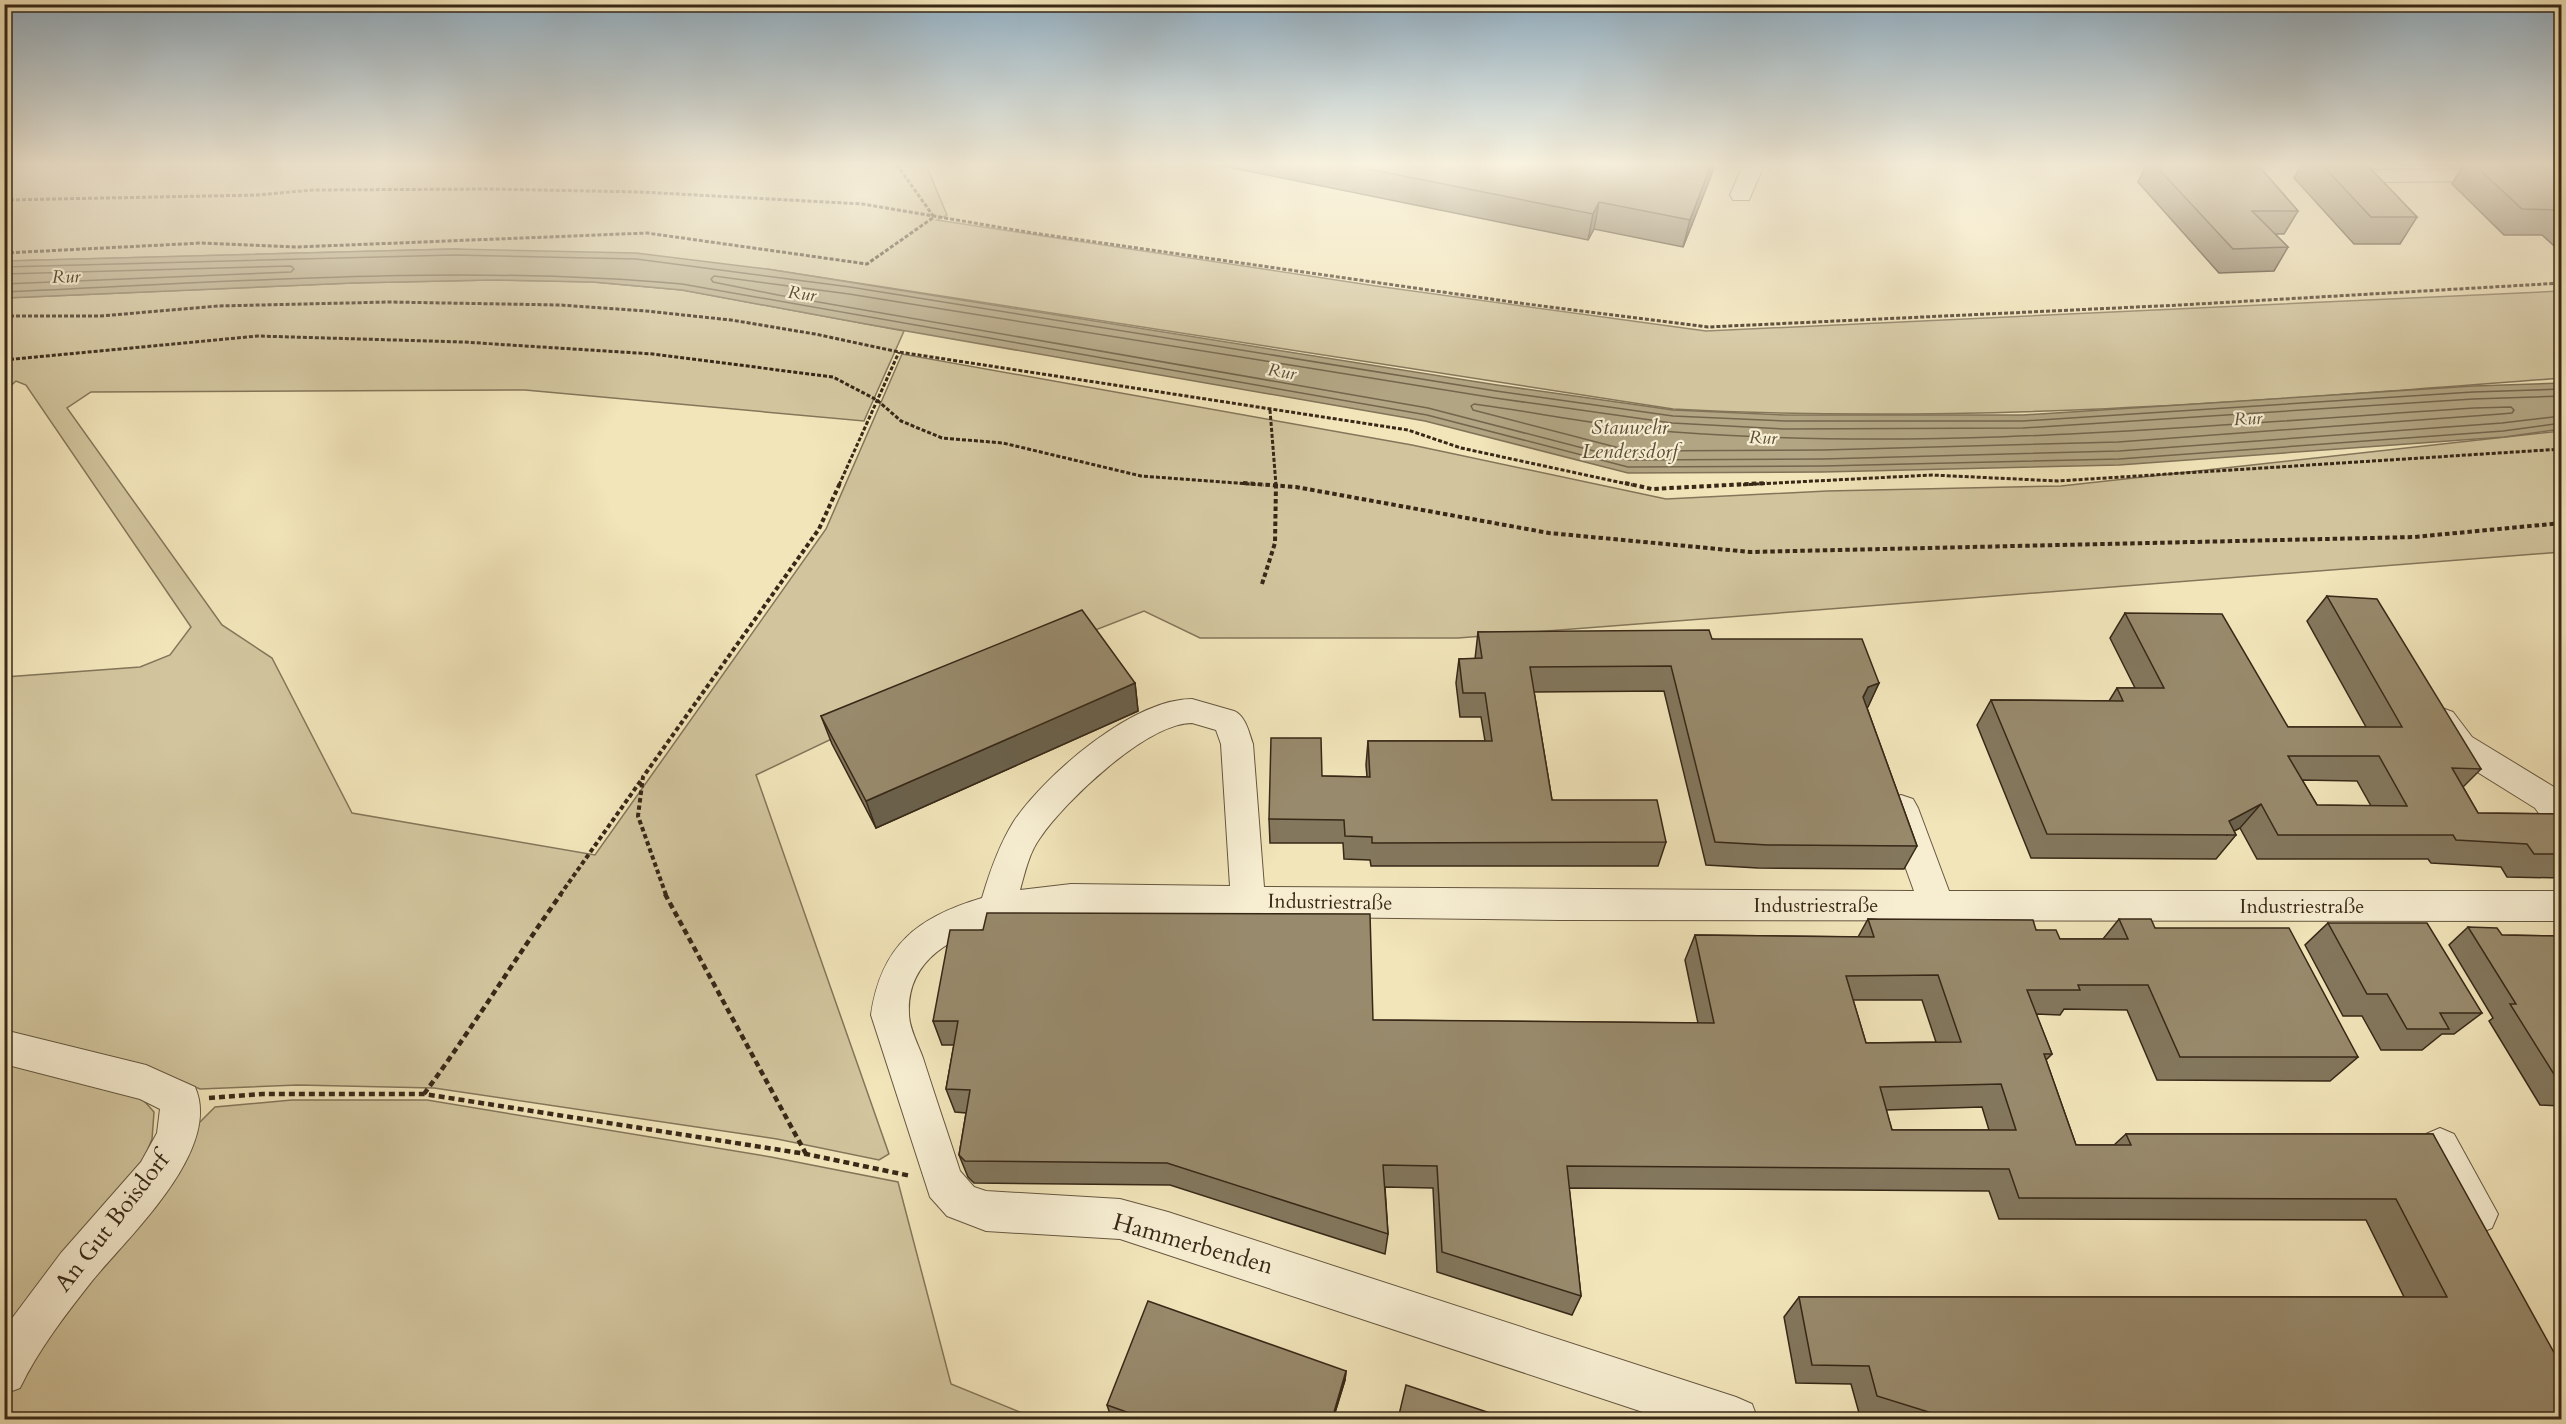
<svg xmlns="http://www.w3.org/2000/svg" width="2566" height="1424" font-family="Cardo,serif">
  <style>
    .green { fill: #d2c59e; stroke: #84765a; stroke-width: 1.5 }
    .water { fill: #b2a583; stroke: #817358; stroke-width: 1.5 }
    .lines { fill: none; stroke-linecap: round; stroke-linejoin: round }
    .shore { stroke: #74664d; stroke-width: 1.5 }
    .minor-casing { stroke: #665740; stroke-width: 2 }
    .path-far2 { stroke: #372817; stroke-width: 3; stroke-dasharray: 4 2; stroke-linecap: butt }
    .path-far1 { stroke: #372817; stroke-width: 4; stroke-dasharray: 4.5 3; stroke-linecap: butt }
    .path { stroke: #372817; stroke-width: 4.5; stroke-dasharray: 6 4; stroke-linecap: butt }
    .minor { fill: #f7eed2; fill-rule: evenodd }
    .wall { fill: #83775d; stroke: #372817; stroke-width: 1.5; fill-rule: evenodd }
    .shaded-wall { fill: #6a614c; stroke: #372817; stroke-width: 1.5 }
    .building { fill: #988a6c; stroke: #372817; stroke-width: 1.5; fill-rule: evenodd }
    .labels { text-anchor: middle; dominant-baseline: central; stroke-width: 4.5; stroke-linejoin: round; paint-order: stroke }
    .far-water-label { font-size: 18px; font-style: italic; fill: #5c4e37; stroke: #f7eed2 }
    .street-label { font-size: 20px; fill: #372817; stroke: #f7eed2 }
    .water-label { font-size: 21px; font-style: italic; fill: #5c4e37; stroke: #f7eed2 }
    .near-street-label { font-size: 24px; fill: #372817; stroke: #f7eed2 }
  </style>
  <rect width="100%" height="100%" fill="#f2e5ba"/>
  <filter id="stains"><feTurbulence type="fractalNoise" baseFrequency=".00333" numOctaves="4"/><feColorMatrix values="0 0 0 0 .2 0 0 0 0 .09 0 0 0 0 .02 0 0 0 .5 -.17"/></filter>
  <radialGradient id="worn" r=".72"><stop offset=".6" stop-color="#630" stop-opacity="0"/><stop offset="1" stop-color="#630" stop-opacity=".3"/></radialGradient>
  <g class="green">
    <path d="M4,165H252L250,168L254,165H926L947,215L937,220L1376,286L1706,331L2561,291V378C2265,401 1970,425 1673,409L767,269L454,249L5,261Z"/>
    <path d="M491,280L593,282L682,290L904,331L864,421L525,390L91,392L67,408L222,625L272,658L352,813L595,855L826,529L902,354L1412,445L1666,499L1827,491L2061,486L2561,431V552L1458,638H1200L1144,611L903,705L756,775L889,1154L879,1160L777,1139L434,1088L298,1085L200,1089L158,1072L5,1035V677L140,667L170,655L191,627L26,385L16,381L5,391V298L353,283Z"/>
    <path d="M5,1064L138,1094L154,1112L152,1139L139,1171L5,1349Z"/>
    <path d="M292,1100H427L771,1157L898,1182L951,1384L1037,1419L5,1420V1394L19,1359L191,1131L215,1107Z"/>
  </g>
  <path class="water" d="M454,249L636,253L767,269L1497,385L1673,410L1786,415H2023L2473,386L2561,383V429L2504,437L2119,465L1823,472L1628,473L1425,421L866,324L682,290L593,282L491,280L353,283L5,298V261Z"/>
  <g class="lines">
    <g class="shore">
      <path d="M4,267L454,255L636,259L850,287L1496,391L1673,416L1786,421H2023L2473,392L2562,389"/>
      <path d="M4,274L291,266L294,269L291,272L4,284"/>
      <path d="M4,292C230,282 457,264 682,284L1427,415L1628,467L1823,466L2119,459L2503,431L2562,423"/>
      <path d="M2562,396L2473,399L2023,428L1785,429L1672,423L1495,398L849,294L714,276L711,279L713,282L778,295L1428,408L1629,460L1823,459L2119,451L2502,423L2562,416"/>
      <path d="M1474,404C1540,413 1607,427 1674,432C1940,452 2208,425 2474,408L2511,407L2514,410L2512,413L2501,414L2118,442L1823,450L1631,451L1473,410L1471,406Z"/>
    </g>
    <g class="minor-casing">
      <g id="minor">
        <path d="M1743,165H1764L1749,200H1733L1730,195Z"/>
        <path d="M2562,169V181L2347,182L2339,181L2336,176L2339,171L2347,170Z"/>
        <path d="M1192,699L1234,711C1246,716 1249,733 1253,744L1264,887L1914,891L1884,808L1889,799L1901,795L1913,799L1918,808L1949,891H2562V921L1559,920L1071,914C1012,918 905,932 909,1014C909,1028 918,1044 923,1058C935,1096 948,1134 960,1171L974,1187L986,1191L1120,1199L1168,1212L1736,1397L1752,1404L1758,1420H1667L1120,1239L986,1231L947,1216L930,1197L871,1015C881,945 918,917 982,898C990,871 999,845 1014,821C1046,774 1133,699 1192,699ZM1192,723L1216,730L1221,744L1230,886L1071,884L1020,890C1025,872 1029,853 1040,838C1065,801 1147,723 1192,723Z"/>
        <path d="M2442,708L2453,712L2472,737L2559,790L2562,793V832L2550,829L2535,808L2450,755L2426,720L2431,712Z"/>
        <path d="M4,1030L146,1065L195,1087C223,1150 128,1237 92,1281C66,1314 38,1350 20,1388L4,1394V1329L61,1253L141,1162L157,1133L160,1109L140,1099L4,1064Z"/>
        <path d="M2440,1128L2454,1134L2498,1214L2492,1228L2477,1234L2462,1228L2420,1147L2426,1134Z"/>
      </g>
    </g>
    <g class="path-far2">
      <path d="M4,200L257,195L312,190L490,189L641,192L863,204L1033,233L1519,303L1708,327L2180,305L2562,283"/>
      <path d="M4,253L202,243L297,247L647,233L867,264L934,217L897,165"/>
      <path d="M4,316H100L218,306L389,302L560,305L646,311L731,320L815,334L899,352L1408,430L1461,448L1632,485"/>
      <path d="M4,360L258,336L463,342L653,354L833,377L877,400L901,421L942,438L1003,443L1141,476L1264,485"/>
      <path d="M1270,410L1276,485"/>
      <path d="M839,485L899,352"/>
      <path d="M1737,485L1932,475L2058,481L2562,449"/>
    </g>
    <g class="path-far1">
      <path d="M1243,483L1296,487L1549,533L1750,552L2414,537L2562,523"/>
      <path d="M1625,483L1652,489L1767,483"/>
      <path d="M1262,584L1275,543L1276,483"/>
      <path d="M560,895L642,779"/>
      <path d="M666,895L638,816L643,777L819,529L840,483"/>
    </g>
    <g class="path">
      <path d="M665,894L806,1154"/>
      <path d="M424,1094C472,1029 514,960 561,894"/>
      <path d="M209,1098L263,1094H424L806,1154L911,1176"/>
    </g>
    <use href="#minor" class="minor"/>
  </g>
  <g class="wall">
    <path d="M1218,165H1714L1711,176L1683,247L1594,229L1588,240Z"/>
    <path d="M2146,165H2258L2298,211L2284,234H2275L2288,247L2274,271L2219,273L2138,182Z"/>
    <path d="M2302,165H2367L2417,217L2400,244H2354L2294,178Z"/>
    <path d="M2402,165H2562V253L2542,235H2504L2452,184L2463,166Z"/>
    <path d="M2327,596L2481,769L2463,787L2478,813L2562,814V878L2507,877L2501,867L2431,863L2428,859H2257L2240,828L2234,831L2236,835L2216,859L2031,858L1977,725L1991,700L2109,701L2117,688H2135L2110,638L2125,613L2288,727H2366L2307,621ZM2302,780L2357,781L2371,806L2317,805Z"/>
    <path d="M1478,632L1712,639L1879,683L1867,708L1917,846L1904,869L1758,868L1706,865L1664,691L1534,692L1552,800L1666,842L1658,866H1371L1370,860L1344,859L1343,843H1270L1269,819L1322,776L1367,777L1366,765L1368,741H1485L1481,717H1460L1456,683L1459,659H1475Z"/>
    <path d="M1135,683L1138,711L876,828L832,744L821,716Z"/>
    <path d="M1868,919L2036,930L2060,939H2103L2119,919L2155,928L2358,1057L2330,1081L2157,1080L2127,1010L2064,1009L2060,1015L2036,1014L2052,1054L2046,1060L2076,1145H2114L2126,1134H2433L2562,1419H1878L1859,1413L1851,1384L1796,1383L1784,1317L1799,1297H2404L2366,1220L1999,1219L1989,1191L1569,1188L1581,1296L1572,1315L1437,1272L1433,1188L1385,1187L1388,1234L1385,1254L1170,1185L974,1183L968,1177L959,1155L966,1113L955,1112L946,1089L954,1045H942L933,1021L1373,1020L1698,1023L1685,960L1695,935L1858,937ZM1853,1000H1922L1936,1042L1866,1043ZM1982,1107L1989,1130H1892L1886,1110Z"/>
    <path d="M2328,923L2482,1013L2454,1034H2442L2422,1050H2381L2362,1016H2343L2305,945Z"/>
    <path d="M2468,927L2502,935L2562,936V1106L2540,1105L2489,1021L2493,1018L2449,945Z"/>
    <path d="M1346,1371L1345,1380L1333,1419H1125L1110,1414L1107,1405Z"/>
  </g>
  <g class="shaded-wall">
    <path d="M1711,165H1714L1711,176L1683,247L1690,220Z"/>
    <path d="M1599,202L1594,229L1588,240L1593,214Z"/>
    <path d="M1135,683L1138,711L876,828L866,801Z"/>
    <path d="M1879,683L1868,707L1857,712L1852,722L1868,687Z"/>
    <path d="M2261,804L2240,828L2227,835L2229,821Z"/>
    <path d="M1346,1371L1345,1380L1333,1419H1332Z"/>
  </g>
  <g class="building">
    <path d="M1348,165H1711L1690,220L1599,202L1593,214Z"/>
    <path d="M2155,165H2258L2298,211H2252L2288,247L2233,249Z"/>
    <path d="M2322,165H2367L2417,217H2371Z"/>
    <path d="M2475,165H2562V210L2522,209Z"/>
    <path d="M2327,596L2377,599L2481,769L2452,768L2478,813L2562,814V854H2534L2527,844L2456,840L2453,835H2278L2261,804L2229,821L2236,835L2047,834L1991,700L2123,701L2117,688H2164L2125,613L2222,614L2288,727H2402ZM2288,756H2379L2407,806L2317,805Z"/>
    <path d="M1082,610L1135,683L866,801L821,716Z"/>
    <path d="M1709,630L1712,639H1862L1879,683L1868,687L1863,697L1917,846L1768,845L1715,842L1671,666L1530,667L1552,800H1657L1666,842L1372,843V837L1345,836L1344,820L1269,819L1271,738H1321L1322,776L1370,777L1368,741H1492L1485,693H1463L1459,659L1482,658L1478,632Z"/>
    <path d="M987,913L1370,914L1373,1020L1714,1023L1695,935L1874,937L1868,919L2033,920L2036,930H2056L2060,939H2128L2119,919H2151L2155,928H2289L2358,1057H2180L2148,985H2078L2080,990H2027L2052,1054H2044L2076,1145H2131L2126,1134H2433L2562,1367V1419H1951L1877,1396L1869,1366L1812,1365L1799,1297H2447L2396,1199L2019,1198L2009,1169L1567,1166L1581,1296L1442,1252L1437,1166L1383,1165L1388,1234L1167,1163L965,1161L959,1155L970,1090L946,1089L958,1021H933L950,930H983ZM1938,975L1961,1042L1866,1043L1846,976ZM2001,1084L2016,1130H1892L1880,1087Z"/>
    <path d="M2328,923H2427L2482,1013H2440L2449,1029H2407L2387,994H2367Z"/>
    <path d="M2468,927L2497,928L2502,935L2562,936V1087L2510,1004H2516Z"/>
    <path d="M1148,1301L1346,1371L1332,1419H1146L1107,1405Z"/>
    <path d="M1406,1385L1508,1419H1398Z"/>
  </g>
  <linearGradient id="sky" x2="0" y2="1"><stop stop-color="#92aec0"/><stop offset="0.45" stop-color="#f9f3e0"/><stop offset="1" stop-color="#f9f3e0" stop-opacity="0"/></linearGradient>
  <rect width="2566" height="365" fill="url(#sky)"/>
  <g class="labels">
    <g class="far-water-label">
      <text transform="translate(66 277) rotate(-1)">Rur</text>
      <text transform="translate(802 294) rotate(8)">Rur</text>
      <text transform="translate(1282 372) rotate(10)">Rur</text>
      <text transform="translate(2248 419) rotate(-3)">Rur</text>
      <text transform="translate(1763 438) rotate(2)">Rur</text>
    </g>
    <g class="street-label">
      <text transform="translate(1330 902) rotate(1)">Industriestraße</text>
      <text x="1816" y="905">Industriestraße</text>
      <text x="2302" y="906">Industriestraße</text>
    </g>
    <g class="water-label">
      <text x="1630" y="427">Stauwehr<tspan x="1630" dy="24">Lendersdorf</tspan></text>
    </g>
    <g class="near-street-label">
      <text transform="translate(112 1222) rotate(-52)">An Gut Boisdorf</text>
      <text transform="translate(1193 1244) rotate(16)">Hammerbenden</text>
    </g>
  </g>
  <rect width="2566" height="1424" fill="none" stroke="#f2e5ba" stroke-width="24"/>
  <rect x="6" y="6" width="2554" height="1412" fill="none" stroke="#372817" stroke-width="3"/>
  <rect x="12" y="12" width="2542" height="1400" fill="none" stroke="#372817" stroke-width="1.5"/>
  <rect width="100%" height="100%" filter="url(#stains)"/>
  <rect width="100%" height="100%" fill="url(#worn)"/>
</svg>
